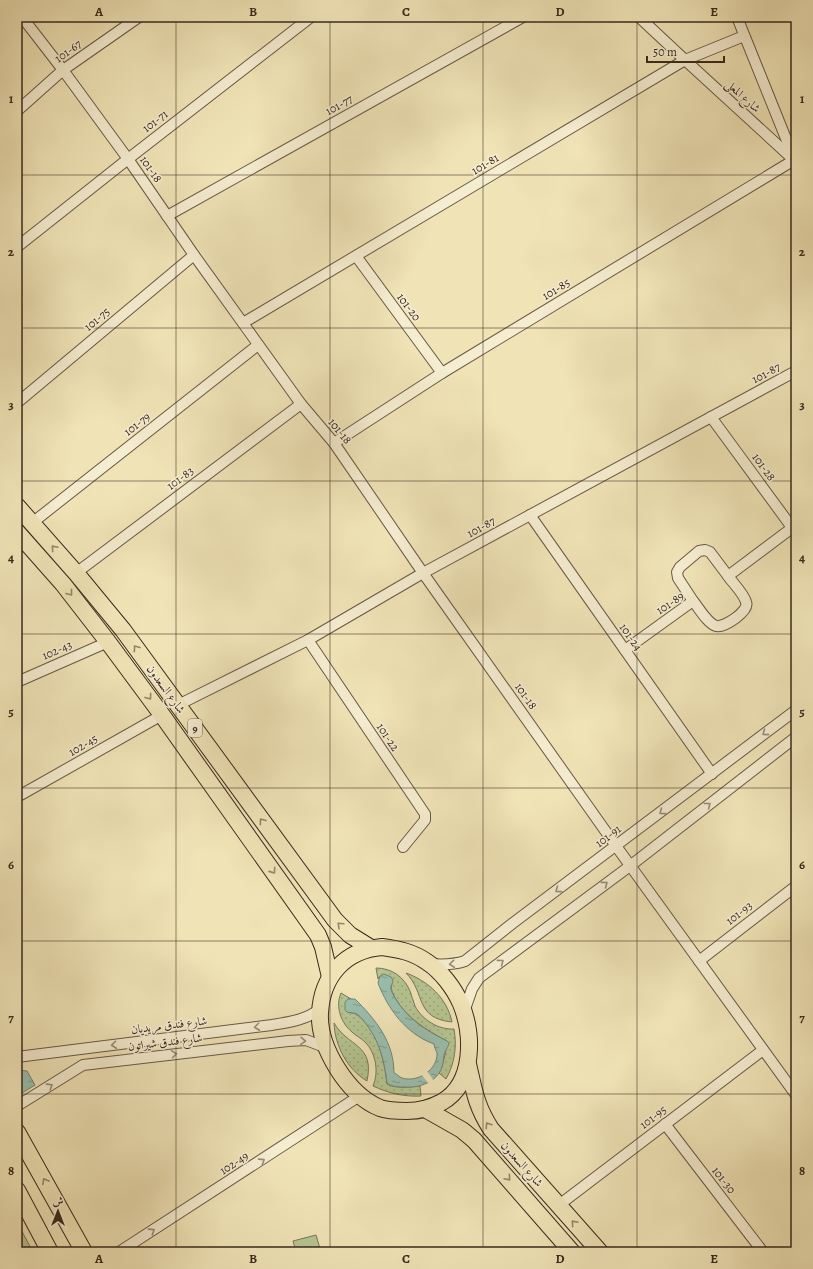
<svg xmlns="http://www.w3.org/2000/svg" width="813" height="1269" font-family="Alegreya,Amiri,serif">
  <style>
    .grass { fill: url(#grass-dots); stroke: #787758 }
    .park { fill: #b5c592; stroke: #787758 }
    .water { fill: url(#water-ripples); stroke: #748375 }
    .pier { fill: #f0e4b7 }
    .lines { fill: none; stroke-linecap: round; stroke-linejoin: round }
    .minor-casing { stroke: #685844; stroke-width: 12 }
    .primary-casing { stroke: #3a291e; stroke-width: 18 }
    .minor { stroke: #f5edd0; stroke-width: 10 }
    .primary { stroke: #f0e4b7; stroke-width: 16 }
    .oneway { stroke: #95866a }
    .oneway2 { stroke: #988b77 }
    .grid { fill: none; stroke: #3a291e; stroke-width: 1; stroke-opacity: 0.55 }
    .labels { text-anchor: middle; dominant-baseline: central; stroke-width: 3; stroke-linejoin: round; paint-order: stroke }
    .shield { fill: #f5edd0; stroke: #726453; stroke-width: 1 }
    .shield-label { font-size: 11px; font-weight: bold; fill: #3a291e }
    .street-label { font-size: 12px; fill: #3a291e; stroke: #f5edd0 }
    .neatline { fill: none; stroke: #3a291e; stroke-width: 1.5 }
    .grid-label { font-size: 13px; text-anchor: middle; font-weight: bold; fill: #3a291e }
  </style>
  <defs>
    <pattern id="grass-dots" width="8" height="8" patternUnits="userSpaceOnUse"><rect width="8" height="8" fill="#b5c592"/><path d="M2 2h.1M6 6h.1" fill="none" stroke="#9ca97d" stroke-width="1.8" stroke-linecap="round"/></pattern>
    <pattern id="water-ripples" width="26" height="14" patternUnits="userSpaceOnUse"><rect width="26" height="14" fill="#9abfaf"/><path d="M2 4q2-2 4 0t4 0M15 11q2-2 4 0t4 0" fill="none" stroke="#7f9b8e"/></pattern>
  </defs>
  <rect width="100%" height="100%" fill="#f0e4b7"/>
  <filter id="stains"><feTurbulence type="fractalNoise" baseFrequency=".005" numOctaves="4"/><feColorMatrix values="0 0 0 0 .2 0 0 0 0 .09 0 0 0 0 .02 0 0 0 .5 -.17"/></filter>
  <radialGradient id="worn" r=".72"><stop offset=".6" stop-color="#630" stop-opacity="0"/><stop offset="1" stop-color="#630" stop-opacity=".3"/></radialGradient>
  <g class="grass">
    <path d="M376,968C392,968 404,977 410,991C412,996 413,1001 415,1006C422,1020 439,1030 454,1029C457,1046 455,1063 446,1079L439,1073C443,1065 447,1049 447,1041C426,1030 408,1019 395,998C393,993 390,989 392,984L380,976L378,979Z"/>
    <path d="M406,973C428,981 447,998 452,1022C414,1018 426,993 406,973Z"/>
    <path d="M341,993L351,999H348L351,1013H354C378,1028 384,1058 387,1084C396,1089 410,1087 420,1086L421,1096C404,1097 388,1093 373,1086C379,1072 376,1053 365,1042C361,1038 356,1036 352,1032C341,1023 335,1007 341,993Z"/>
    <path d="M334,1023C348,1047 375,1044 367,1081C347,1069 335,1046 334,1023Z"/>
  </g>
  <g class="park">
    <path d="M17,1222L33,1252H17Z"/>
    <path d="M316,1235L321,1252H296L293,1241Z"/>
  </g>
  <g class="water">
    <path d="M384,974L391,977L393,980C393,982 392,984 391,986C390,990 393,994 395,998C408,1019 425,1030 447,1041L449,1043C448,1047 447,1048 445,1052C443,1056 444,1062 442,1067C437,1082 420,1088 405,1087C399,1087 392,1087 387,1083C384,1059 379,1039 363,1020C361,1017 357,1013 353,1013C351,1012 349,1013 347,1012L345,1010V1002L348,999H355C376,1020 394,1042 394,1073C397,1074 399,1077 402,1078C417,1083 438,1070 437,1053C436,1050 434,1047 434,1044C406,1034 388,1009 378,983L380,976Z"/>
    <path d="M17,1070L27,1071L35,1085L22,1093H20L17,1090Z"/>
  </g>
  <path class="pier" d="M427,1071L434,1081L429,1084L421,1074Z"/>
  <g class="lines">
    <g class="minor-casing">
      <g id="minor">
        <path d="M22,17L63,70L128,159L194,255L301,404L334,443L423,573L616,846L796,1095"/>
        <path d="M737,17L793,156"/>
        <path d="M17,111L63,70L139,17"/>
        <path d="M167,216L523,17"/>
        <path d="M17,247L128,159L311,17"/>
        <path d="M356,256L442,373"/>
        <path d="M243,323L685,60L744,36"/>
        <path d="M17,403L194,255"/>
        <path d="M711,417L796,533"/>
        <path d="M334,443L442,373L794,160L685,60L639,17"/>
        <path d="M530,515L712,774"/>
        <path d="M32,523L258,345"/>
        <path d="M76,573L301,404"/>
        <path d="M693,601L678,578L677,572L680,567L699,551L705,550L710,552L728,576"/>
        <path d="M308,640L425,814V820L403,847"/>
        <path d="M625,650L693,601C699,608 707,623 716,626C724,628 750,611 746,602C744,594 733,583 728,576L792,528"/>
        <path d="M17,682L108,642"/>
        <path d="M178,705L308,640L423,573L796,371"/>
        <path d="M17,797L162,715"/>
        <path d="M699,961L796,886"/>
        <path d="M430,964C442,965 453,965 465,961L513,923L796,710"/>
        <path d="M464,1012L472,989L479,978L630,866L796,737"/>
        <path d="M17,1057L272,1025C290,1022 306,1020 320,1009"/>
        <path d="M17,1106L83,1065L288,1041L306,1040L327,1048"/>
        <path d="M665,1124L763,1252"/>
        <path d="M559,1205L763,1050"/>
        <path d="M119,1252L361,1095"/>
      </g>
    </g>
    <g class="primary-casing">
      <g id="primary">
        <path d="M17,506L76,573L123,630L335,920L350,935L371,948"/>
        <path d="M17,532L63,584L108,642L162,715L318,935L323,947L330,977"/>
        <path d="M382,947C398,949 413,952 427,962C441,971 454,988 461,1004C473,1034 475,1083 442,1102C431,1108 420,1111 407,1111C399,1111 388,1111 380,1108C348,1095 318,1047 320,1013C322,976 345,950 382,947Z"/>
        <path d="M468,1064C474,1090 476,1106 491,1129L600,1252"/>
        <path d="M425,1109L462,1130L474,1140L572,1252"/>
        <path d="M17,1132L84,1252"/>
        <path d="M17,1190L50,1252"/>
      </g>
    </g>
    <use href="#minor" class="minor"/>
    <use href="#primary" class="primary"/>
  </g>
  <defs><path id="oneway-chevron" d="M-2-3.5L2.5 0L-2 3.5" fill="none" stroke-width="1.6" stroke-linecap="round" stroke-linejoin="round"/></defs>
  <g class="oneway">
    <use href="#oneway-chevron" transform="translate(54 548) rotate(-131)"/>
    <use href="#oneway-chevron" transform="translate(70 593) rotate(52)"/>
    <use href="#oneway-chevron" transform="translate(136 648) rotate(-126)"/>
    <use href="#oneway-chevron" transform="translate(149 697) rotate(54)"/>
    <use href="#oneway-chevron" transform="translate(262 821) rotate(-126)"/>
    <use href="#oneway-chevron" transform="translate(273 871) rotate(55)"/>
    <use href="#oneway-chevron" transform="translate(340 925) rotate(-137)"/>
    <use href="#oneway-chevron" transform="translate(488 1125) rotate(-124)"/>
    <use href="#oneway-chevron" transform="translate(508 1178) rotate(49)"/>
    <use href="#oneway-chevron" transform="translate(45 1181) rotate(-119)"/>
    <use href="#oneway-chevron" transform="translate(574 1223) rotate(-131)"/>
  </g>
  <g class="oneway2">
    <use href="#oneway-chevron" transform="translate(765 733) rotate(143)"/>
    <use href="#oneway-chevron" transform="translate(708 805) rotate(-38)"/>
    <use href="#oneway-chevron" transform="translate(662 812) rotate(143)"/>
    <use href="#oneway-chevron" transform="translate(605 884) rotate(-37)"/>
    <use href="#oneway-chevron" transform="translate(558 890) rotate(143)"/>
    <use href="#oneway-chevron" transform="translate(501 962) rotate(-37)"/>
    <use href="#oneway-chevron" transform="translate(452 964) rotate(174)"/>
    <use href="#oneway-chevron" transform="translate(257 1027) rotate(173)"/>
    <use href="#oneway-chevron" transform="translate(303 1041) rotate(3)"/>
    <use href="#oneway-chevron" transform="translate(114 1045) rotate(173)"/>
    <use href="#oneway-chevron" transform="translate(174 1054) rotate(-7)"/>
    <use href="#oneway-chevron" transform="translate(50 1086) rotate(-32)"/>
    <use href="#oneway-chevron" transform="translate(262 1161) rotate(-33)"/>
    <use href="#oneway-chevron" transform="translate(152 1231) rotate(-33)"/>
  </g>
  <path class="grid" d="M176,17V1252M330,17V1252M483,17V1252M637,17V1252M17,175H796M17,328H796M17,481H796M17,634H796M17,788H796M17,941H796M17,1094H796"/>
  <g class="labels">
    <rect class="shield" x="188" y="719" width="14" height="18" rx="3"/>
    <g class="shield-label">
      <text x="195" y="728">9</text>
    </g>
    <g class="street-label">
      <text transform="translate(68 51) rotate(-36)">101-67</text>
      <text transform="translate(743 96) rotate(42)">شارع المعلى</text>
      <text transform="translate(339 105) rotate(-29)">101-77</text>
      <text transform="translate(155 121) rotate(-38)">101-71</text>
      <text transform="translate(485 164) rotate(-31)">101-81</text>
      <text transform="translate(151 169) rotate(55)">101-18</text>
      <text transform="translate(556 289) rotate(-31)">101-85</text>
      <text transform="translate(409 307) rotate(53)">101-20</text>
      <text transform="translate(97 319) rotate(-40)">101-75</text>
      <text transform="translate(766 373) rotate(-28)">101-87</text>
      <text transform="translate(137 424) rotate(-38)">101-79</text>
      <text transform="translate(340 431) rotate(51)">101-18</text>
      <text transform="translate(764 467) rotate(54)">101-28</text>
      <text transform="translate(180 478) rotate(-37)">101-83</text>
      <text transform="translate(481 527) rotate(-29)">101-87</text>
      <text transform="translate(670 603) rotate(-34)">101-89</text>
      <text transform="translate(631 637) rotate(55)">101-24</text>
      <text transform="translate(57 650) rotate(-23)">102-43</text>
      <text transform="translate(166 689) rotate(54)">شارع السعدون</text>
      <text transform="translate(526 696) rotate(55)">101-18</text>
      <text transform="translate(388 737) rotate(56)">101-22</text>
      <text transform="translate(83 745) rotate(-30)">102-45</text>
      <text transform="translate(608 836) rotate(-37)">101-91</text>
      <text transform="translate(739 913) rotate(-38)">101-93</text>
      <text transform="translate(169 1025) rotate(-7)">شارع فندق مريديان</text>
      <text transform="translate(165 1042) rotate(-7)">شارع فندق شيراتون</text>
      <text transform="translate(653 1117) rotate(-37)">101-95</text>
      <text transform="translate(234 1163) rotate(-33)">102-49</text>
      <text transform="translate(522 1164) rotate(48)">شارع السعدون</text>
      <text transform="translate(724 1180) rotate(52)">101-30</text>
    </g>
  </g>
  <rect width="813" height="1269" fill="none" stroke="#f0e4b7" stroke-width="44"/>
  <g transform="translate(58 1211)" stroke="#f5edd0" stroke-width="3" paint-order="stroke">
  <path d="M0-3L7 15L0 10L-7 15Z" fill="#3a291e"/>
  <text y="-6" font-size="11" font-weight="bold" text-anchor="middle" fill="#3a291e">ش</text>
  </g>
  <path d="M647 56v6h77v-6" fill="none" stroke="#3a291e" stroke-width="2"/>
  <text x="653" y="56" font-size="12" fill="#3a291e" stroke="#f5edd0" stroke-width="3" paint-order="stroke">50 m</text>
  <rect x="22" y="22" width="769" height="1225" class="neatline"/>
  <g class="grid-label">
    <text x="99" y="16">A</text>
    <text x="253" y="16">B</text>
    <text x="406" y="16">C</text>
    <text x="560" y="16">D</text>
    <text x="714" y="16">E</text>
    <text x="11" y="103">1</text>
    <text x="802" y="103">1</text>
    <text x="11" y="256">2</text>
    <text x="802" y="256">2</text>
    <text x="11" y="409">3</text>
    <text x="802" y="409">3</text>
    <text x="11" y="562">4</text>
    <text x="802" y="562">4</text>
    <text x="11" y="716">5</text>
    <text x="802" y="716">5</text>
    <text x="11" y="869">6</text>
    <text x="802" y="869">6</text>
    <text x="11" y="1022">7</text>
    <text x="802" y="1022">7</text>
    <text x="11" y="1175">8</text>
    <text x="802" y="1175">8</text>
    <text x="99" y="1263">A</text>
    <text x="253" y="1263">B</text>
    <text x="406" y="1263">C</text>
    <text x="560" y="1263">D</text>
    <text x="714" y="1263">E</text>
  </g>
  <rect width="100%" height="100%" filter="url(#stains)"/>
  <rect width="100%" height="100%" fill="url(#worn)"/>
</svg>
